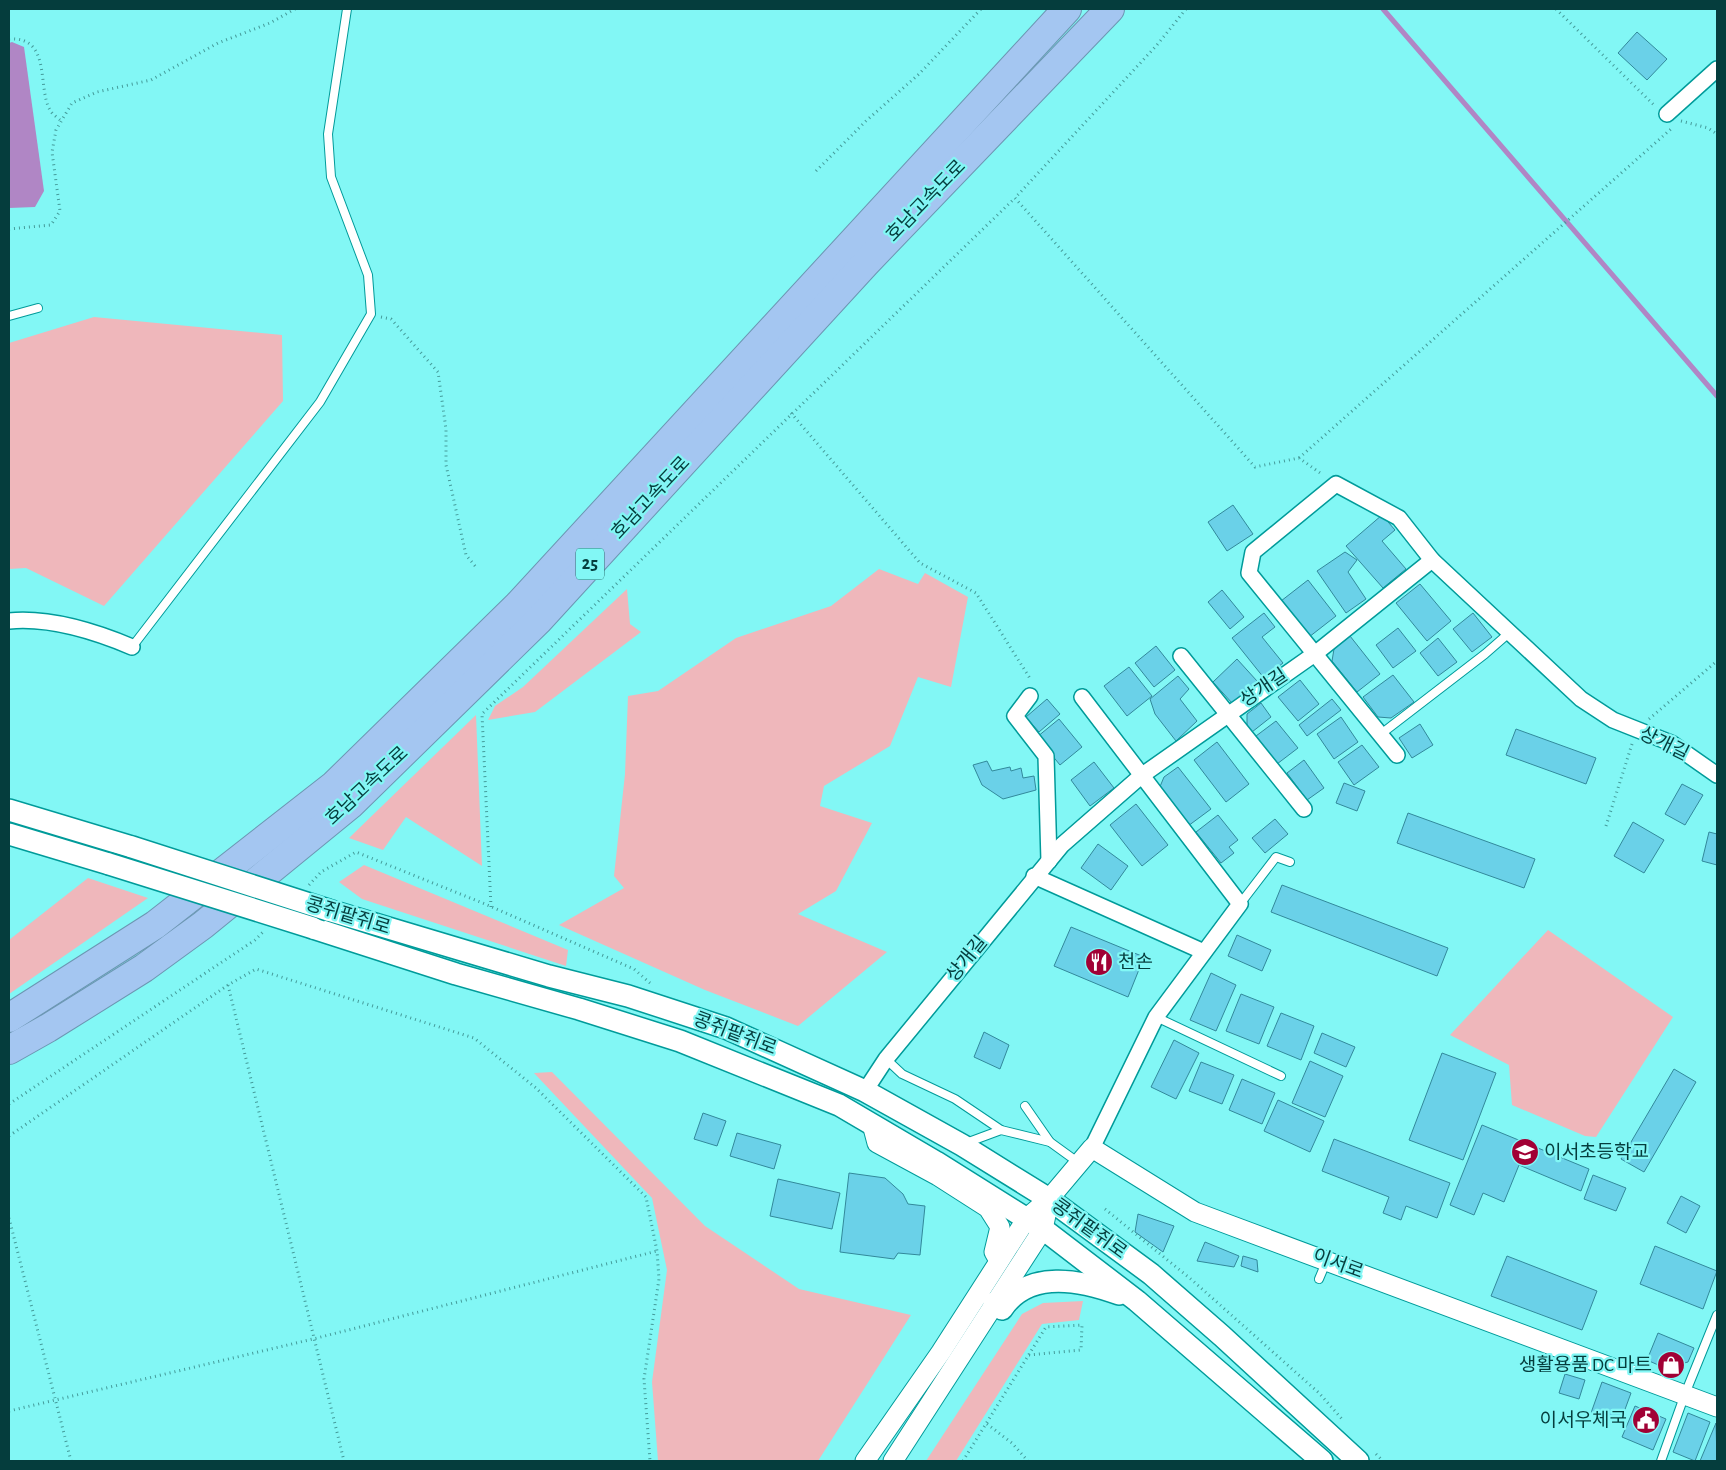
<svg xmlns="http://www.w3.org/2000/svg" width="1726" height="1470" font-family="'Alegreya Sans','Noto Sans KR',sans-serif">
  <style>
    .green { fill: #efb7bb }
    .water { fill: #b086c5 }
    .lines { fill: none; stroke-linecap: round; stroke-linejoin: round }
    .stream { stroke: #b086c5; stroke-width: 5 }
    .building { fill: #6ad1e8; stroke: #32899b }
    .service-casing { stroke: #009b9a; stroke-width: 10 }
    .minor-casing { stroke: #009b9a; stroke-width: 18 }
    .tertiary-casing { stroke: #009b9a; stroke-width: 21 }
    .secondary-casing { stroke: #009b9a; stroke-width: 24 }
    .motorway-casing { stroke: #6c96b2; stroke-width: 30 }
    .path { stroke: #449b9a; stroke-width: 3; stroke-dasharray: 1 4; stroke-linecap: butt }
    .service { stroke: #fff; stroke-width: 8 }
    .minor { stroke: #fff; stroke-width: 15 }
    .tertiary { stroke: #fff; stroke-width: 19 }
    .secondary { stroke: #fff; stroke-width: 21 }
    .motorway { stroke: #a4c6f1; stroke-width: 28 }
    .secondary-bridge-casing { stroke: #009b9a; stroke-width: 24; stroke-linecap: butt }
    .secondary-bridge { stroke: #fff; stroke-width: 21 }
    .labels { text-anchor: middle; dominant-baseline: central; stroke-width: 4.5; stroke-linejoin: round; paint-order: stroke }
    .shield { fill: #82f7f5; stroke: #2a7574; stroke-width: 1 }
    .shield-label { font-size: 18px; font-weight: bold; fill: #053d3d }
    .street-label { font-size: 19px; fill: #053d3d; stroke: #82f7f5 }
    .poi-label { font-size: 19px; fill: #053d3d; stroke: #82f7f5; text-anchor: start }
  </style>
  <rect width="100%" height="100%" fill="#82f7f5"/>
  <g class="green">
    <path d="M94,317L282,335L283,401L104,606L26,568L9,569V343Z"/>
    <path d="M879,569L918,584L925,573L968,597L951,687L918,677L890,746L824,786L820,806L872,823L836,891L798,914L887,952L798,1026L705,990L559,925L624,888L614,876L625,774L628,696L658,691L736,638L831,606Z"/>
    <path d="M627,589L630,624L641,632L535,712L488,720L495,706L523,687Z"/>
    <path d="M476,715L482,866L406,817L383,850L349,838Z"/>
    <path d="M364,865L568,950L566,966L362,899L339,882Z"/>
    <path d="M88,878L148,898L9,994V940Z"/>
    <path d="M1548,930L1673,1017L1596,1137L1585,1136L1512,1105L1509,1065L1450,1035Z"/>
    <path d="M552,1072L705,1226L799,1289L911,1315L818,1461H658L652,1382L667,1270L652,1198L534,1073Z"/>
    <path d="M1083,1301L1079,1320L1042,1324L956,1461H926L1022,1314L1043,1303Z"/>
  </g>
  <path class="water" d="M12,42L24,47L44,191L35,207L9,208V43Z"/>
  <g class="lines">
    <path class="stream" d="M1383,9L1717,396"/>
  </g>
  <g class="building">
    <path d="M1637,32L1667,59L1647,80L1618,53Z"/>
    <path d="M1233,505L1253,534L1227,551L1208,522Z"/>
    <path d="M1382,515L1395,530L1382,541L1406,569L1383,588L1346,546Z"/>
    <path d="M1345,552L1357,560L1348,572L1366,599L1346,613L1317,571Z"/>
    <path d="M1308,580L1336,616L1309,637L1281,601Z"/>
    <path d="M1420,584L1451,621L1427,641L1396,603Z"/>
    <path d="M1222,590L1244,617L1230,629L1208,602Z"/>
    <path d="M1264,613L1275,627L1262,637L1283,663L1264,678L1232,638Z"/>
    <path d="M1473,613L1492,637L1472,652L1453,629Z"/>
    <path d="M1398,628L1416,651L1393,668L1376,645Z"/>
    <path d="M1350,636L1380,674L1357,692L1332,661L1334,649Z"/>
    <path d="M1438,638L1457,662L1438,676L1420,653Z"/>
    <path d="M1156,646L1175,670L1154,687L1135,663Z"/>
    <path d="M1237,659L1257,681L1232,703L1213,682Z"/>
    <path d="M1129,667L1152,696L1127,716L1104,686Z"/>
    <path d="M1393,675L1414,702L1391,718L1378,717L1363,697Z"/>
    <path d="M1178,676L1189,689L1180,699L1197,721L1176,741L1155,714L1150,699Z"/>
    <path d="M1300,680L1319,704L1298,721L1278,697Z"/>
    <path d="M1047,699L1060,714L1039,732L1026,717Z"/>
    <path d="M1332,699L1341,710L1307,736L1299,725Z"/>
    <path d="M1261,703L1271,717L1252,732L1247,725V714Z"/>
    <path d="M1341,717L1358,742L1334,759L1317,734Z"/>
    <path d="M1059,719L1082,747L1060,765L1037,737Z"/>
    <path d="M1276,721L1298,748L1277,764L1256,736Z"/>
    <path d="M1420,724L1433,745L1412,758L1399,738Z"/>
    <path d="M1516,729L1596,758L1586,784L1506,755Z"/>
    <path d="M1217,742L1249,784L1226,802L1194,760Z"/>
    <path d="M1362,745L1379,767L1354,785L1338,762Z"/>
    <path d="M1304,760L1324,788L1307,800L1287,773Z"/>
    <path d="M987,761L992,771L1010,767L1011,771L1021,768L1023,778L1034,776L1036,790L1003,799L982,785L973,765Z"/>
    <path d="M1094,762L1114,788L1090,806L1071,780Z"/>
    <path d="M1178,767L1211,809L1188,826L1159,789L1164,777Z"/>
    <path d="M1344,783L1365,791L1357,811L1336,803Z"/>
    <path d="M1682,784L1703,795L1685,825L1665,814Z"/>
    <path d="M1136,804L1168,845L1142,866L1110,825Z"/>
    <path d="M1408,813L1535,859L1524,888L1397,843Z"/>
    <path d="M1218,815L1238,840L1229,847L1234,853L1221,863L1196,832Z"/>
    <path d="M1275,819L1288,834L1265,853L1252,838Z"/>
    <path d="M1633,822L1664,840L1644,873L1614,856Z"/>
    <path d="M1709,832L1717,834V865L1702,861Z"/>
    <path d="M1098,844L1128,866L1111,890L1081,868Z"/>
    <path d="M1282,885L1448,948L1437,976L1271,912Z"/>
    <path d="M1071,927L1144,957L1128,997L1054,966Z"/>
    <path d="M1237,935L1271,950L1262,971L1228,956Z"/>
    <path d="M1211,973L1236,985L1216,1031L1190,1020Z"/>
    <path d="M1241,994L1274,1007L1259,1044L1226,1031Z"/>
    <path d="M1281,1013L1314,1026L1301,1060L1267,1046Z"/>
    <path d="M984,1032L1009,1045L1000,1069L974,1057Z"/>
    <path d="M1322,1033L1355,1047L1346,1067L1314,1053Z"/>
    <path d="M1174,1040L1199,1053L1176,1099L1151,1087Z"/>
    <path d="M1442,1053L1496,1073L1463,1160L1409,1140Z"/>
    <path d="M1310,1061L1343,1076L1325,1117L1292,1103Z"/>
    <path d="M1201,1062L1234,1075L1222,1104L1189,1091Z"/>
    <path d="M1674,1069L1696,1082L1644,1172L1621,1159Z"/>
    <path d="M1242,1079L1275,1093L1262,1124L1229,1110Z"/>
    <path d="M1278,1100L1324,1121L1310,1152L1264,1131Z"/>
    <path d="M703,1113L726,1121L717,1146L694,1139Z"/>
    <path d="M1482,1125L1589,1169L1581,1191L1519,1165L1504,1202L1483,1193L1474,1215L1450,1205Z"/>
    <path d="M737,1133L781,1145L774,1169L730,1156Z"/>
    <path d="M1334,1139L1450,1183L1437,1218L1406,1206L1401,1220L1383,1213L1389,1197L1322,1171Z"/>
    <path d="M849,1173L885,1178L903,1194L908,1204L925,1206L920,1255L898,1253L894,1259L840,1252Z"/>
    <path d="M1593,1175L1626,1188L1616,1211L1584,1199Z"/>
    <path d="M778,1179L840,1193L832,1229L770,1216Z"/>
    <path d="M1681,1196L1700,1206L1686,1233L1667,1223Z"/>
    <path d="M1138,1214L1174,1226L1163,1252L1135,1232Z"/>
    <path d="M1205,1242L1239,1256L1234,1267L1197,1261Z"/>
    <path d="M1655,1246L1717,1271L1703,1309L1640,1284Z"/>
    <path d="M1243,1256L1257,1260L1258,1272L1241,1266Z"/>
    <path d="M1507,1256L1597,1291L1582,1330L1491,1296Z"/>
    <path d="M1658,1333L1694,1348L1688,1362L1665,1368L1647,1360Z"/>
    <path d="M1565,1374L1585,1380L1579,1399L1559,1393Z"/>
    <path d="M1602,1382L1631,1393L1620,1423L1591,1413Z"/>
    <path d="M1635,1406L1666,1419L1653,1450L1622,1437Z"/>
    <path d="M1688,1413L1710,1422L1695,1461L1673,1452Z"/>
    <path d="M1716,1423L1717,1461H1700Z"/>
  </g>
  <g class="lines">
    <g class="service-casing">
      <g id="service">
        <path d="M9,316L38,308"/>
        <path d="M132,647L320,402L371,314L368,275L331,177L328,134L347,9"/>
        <path d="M1381,734L1485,654L1509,633"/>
        <path d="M1240,904L1276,857L1290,862"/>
        <path d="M1156,1017L1281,1076"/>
        <path d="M886,1059L902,1074L955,1099L1001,1130"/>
        <path d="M1025,1106L1050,1142"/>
        <path d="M966,1143L1001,1130L1050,1142L1079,1163"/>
        <path d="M1319,1279L1327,1260"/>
        <path d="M1661,1461L1685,1394L1717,1315"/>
      </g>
    </g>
    <g class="minor-casing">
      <g id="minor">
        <path d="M1667,114L1717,69"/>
        <path d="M9,621C50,617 94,631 132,647"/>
        <path d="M1181,656L1304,809"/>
        <path d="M1030,696L1015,716L1046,756L1049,861"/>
        <path d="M1082,697L1240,904L1156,1017L1092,1148"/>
        <path d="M1397,755L1249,573L1253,552L1336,484L1399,518L1432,560L1581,699L1613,720L1671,743L1717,775"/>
        <path d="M1034,876L1204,952"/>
        <path d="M865,1091L886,1059L1062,845L1141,776L1316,653L1432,560"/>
      </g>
    </g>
    <g class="tertiary-casing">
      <g id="tertiary">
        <path d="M872,1124L877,1143L938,1176L988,1208L1000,1227L994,1252L999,1261"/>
        <path d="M865,1461L941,1352L1027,1218L1049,1199L1092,1148L1195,1212L1717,1407"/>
        <path d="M893,1461L1043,1229L1046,1215"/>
      </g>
    </g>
    <g class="secondary-casing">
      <g id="secondary">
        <path d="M9,810L132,847"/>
        <path d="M9,834L109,864"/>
        <path d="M328,910L549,976L628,996L726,1028L865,1091L962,1145L1049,1199L1151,1274L1222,1336L1358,1461"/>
        <path d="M313,928L456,974L579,1009L680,1041L839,1105L936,1162L1043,1229L1137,1301L1322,1461"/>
        <path d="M994,1303L1002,1309C1028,1269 1081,1280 1119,1294"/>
      </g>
    </g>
    <g class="motorway-casing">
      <g id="motorway">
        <path d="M9,1018L155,925L334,785L518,605L1067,9"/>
        <path d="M9,1050L48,1028L144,968L203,925L350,805L538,621L866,263L1110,9"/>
      </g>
    </g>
    <g class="path">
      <path d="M1186,9L1157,45L1015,198L1255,467L1299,458L1323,475"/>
      <path d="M1556,9L1656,107"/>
      <path d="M9,39C52,36 37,88 50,110C52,114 58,118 61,121"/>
      <path d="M1681,121L1708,128L1717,134"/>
      <path d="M816,171L866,121L919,74L981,9"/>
      <path d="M9,229L51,225L60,211L52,152L56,130L72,103L97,92L151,80L218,43L270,23L295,9"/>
      <path d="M381,317L391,319L438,372L446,429V465L466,555L476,567"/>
      <path d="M791,413L920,563L976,593L1031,680"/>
      <path d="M1299,458L1671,129"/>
      <path d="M1649,719L1717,661"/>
      <path d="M1606,826L1632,744"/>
      <path d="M309,885L321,872L356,852L485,904L634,969L650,983"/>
      <path d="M491,907L482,714L1015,198"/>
      <path d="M228,985L344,1461"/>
      <path d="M9,1104L255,940L264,931"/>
      <path d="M9,1136L228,985L256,969L474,1038L536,1088L646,1197L657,1251L659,1279L644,1379L650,1461"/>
      <path d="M1105,1209L1192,1280L1319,1393L1342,1419"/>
      <path d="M9,1218L71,1461"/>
      <path d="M9,1411L313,1339L657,1251"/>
      <path d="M987,1424L1012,1443L1028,1461"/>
      <path d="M1376,1454L1383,1461"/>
      <path d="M963,1461L1046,1327L1082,1325L1081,1350L1029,1355"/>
    </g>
    <use href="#service" class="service"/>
    <use href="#minor" class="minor"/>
    <use href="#tertiary" class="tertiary"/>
    <use href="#secondary" class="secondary"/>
    <use href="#motorway" class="motorway"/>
    <g class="secondary-bridge-casing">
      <g id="secondary-bridge">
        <path d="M132,847L328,910"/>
        <path d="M109,864L313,928"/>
      </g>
    </g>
    <use href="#secondary-bridge" class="secondary-bridge"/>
  </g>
  <defs>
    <g id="restaurant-disc" transform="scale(1.4375)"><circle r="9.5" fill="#a10135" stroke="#82f7f5"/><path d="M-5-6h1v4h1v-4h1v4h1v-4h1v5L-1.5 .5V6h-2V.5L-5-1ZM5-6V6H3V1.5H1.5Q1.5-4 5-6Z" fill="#fff"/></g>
    <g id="school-disc" transform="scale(1.4375)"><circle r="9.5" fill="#a10135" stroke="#82f7f5"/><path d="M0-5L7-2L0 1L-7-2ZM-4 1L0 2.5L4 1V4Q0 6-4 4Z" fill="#fff"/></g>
    <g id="shop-disc" transform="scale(1.4375)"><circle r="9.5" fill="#a10135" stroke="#82f7f5"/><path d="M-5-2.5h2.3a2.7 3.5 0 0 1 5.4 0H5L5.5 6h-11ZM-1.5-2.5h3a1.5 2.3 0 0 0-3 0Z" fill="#fff"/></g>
    <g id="civic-disc" transform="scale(1.4375)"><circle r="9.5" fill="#a10135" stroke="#82f7f5"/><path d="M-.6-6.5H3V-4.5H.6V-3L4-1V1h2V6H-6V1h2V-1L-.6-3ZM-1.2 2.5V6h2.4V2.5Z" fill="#fff"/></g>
  </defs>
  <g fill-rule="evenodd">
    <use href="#restaurant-disc" x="1099" y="962"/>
    <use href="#school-disc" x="1525" y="1152"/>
    <use href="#shop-disc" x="1671" y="1365"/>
    <use href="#civic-disc" x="1646" y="1420"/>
  </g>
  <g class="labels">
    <rect class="shield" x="576" y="548.5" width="28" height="31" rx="4"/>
    <g class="shield-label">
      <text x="590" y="564">25</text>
    </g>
    <g class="street-label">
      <text transform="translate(926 201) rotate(-46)">호남고속도로</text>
      <text transform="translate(651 498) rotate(-47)">호남고속도로</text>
      <text transform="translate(1264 688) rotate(-34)">상개길</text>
      <text transform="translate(1664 744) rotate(26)">상개길</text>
      <text transform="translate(367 786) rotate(-43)">호남고속도로</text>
      <text transform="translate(348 916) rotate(17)">콩쥐팥쥐로</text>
      <text transform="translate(967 959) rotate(-51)">상개길</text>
      <text transform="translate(735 1034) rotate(21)">콩쥐팥쥐로</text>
      <text transform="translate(1089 1229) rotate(36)">콩쥐팥쥐로</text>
      <text transform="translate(1338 1264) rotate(20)">이서로</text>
    </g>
    <g class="poi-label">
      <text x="1118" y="962">천손</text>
      <text x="1544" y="1152">이서초등학교</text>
      <text x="1652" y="1365" text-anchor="end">생활용품 DC 마트</text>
      <text x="1627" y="1420" text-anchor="end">이서우체국</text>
    </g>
  </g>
  <rect width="1726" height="1470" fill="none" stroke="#053d3d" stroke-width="20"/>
</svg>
